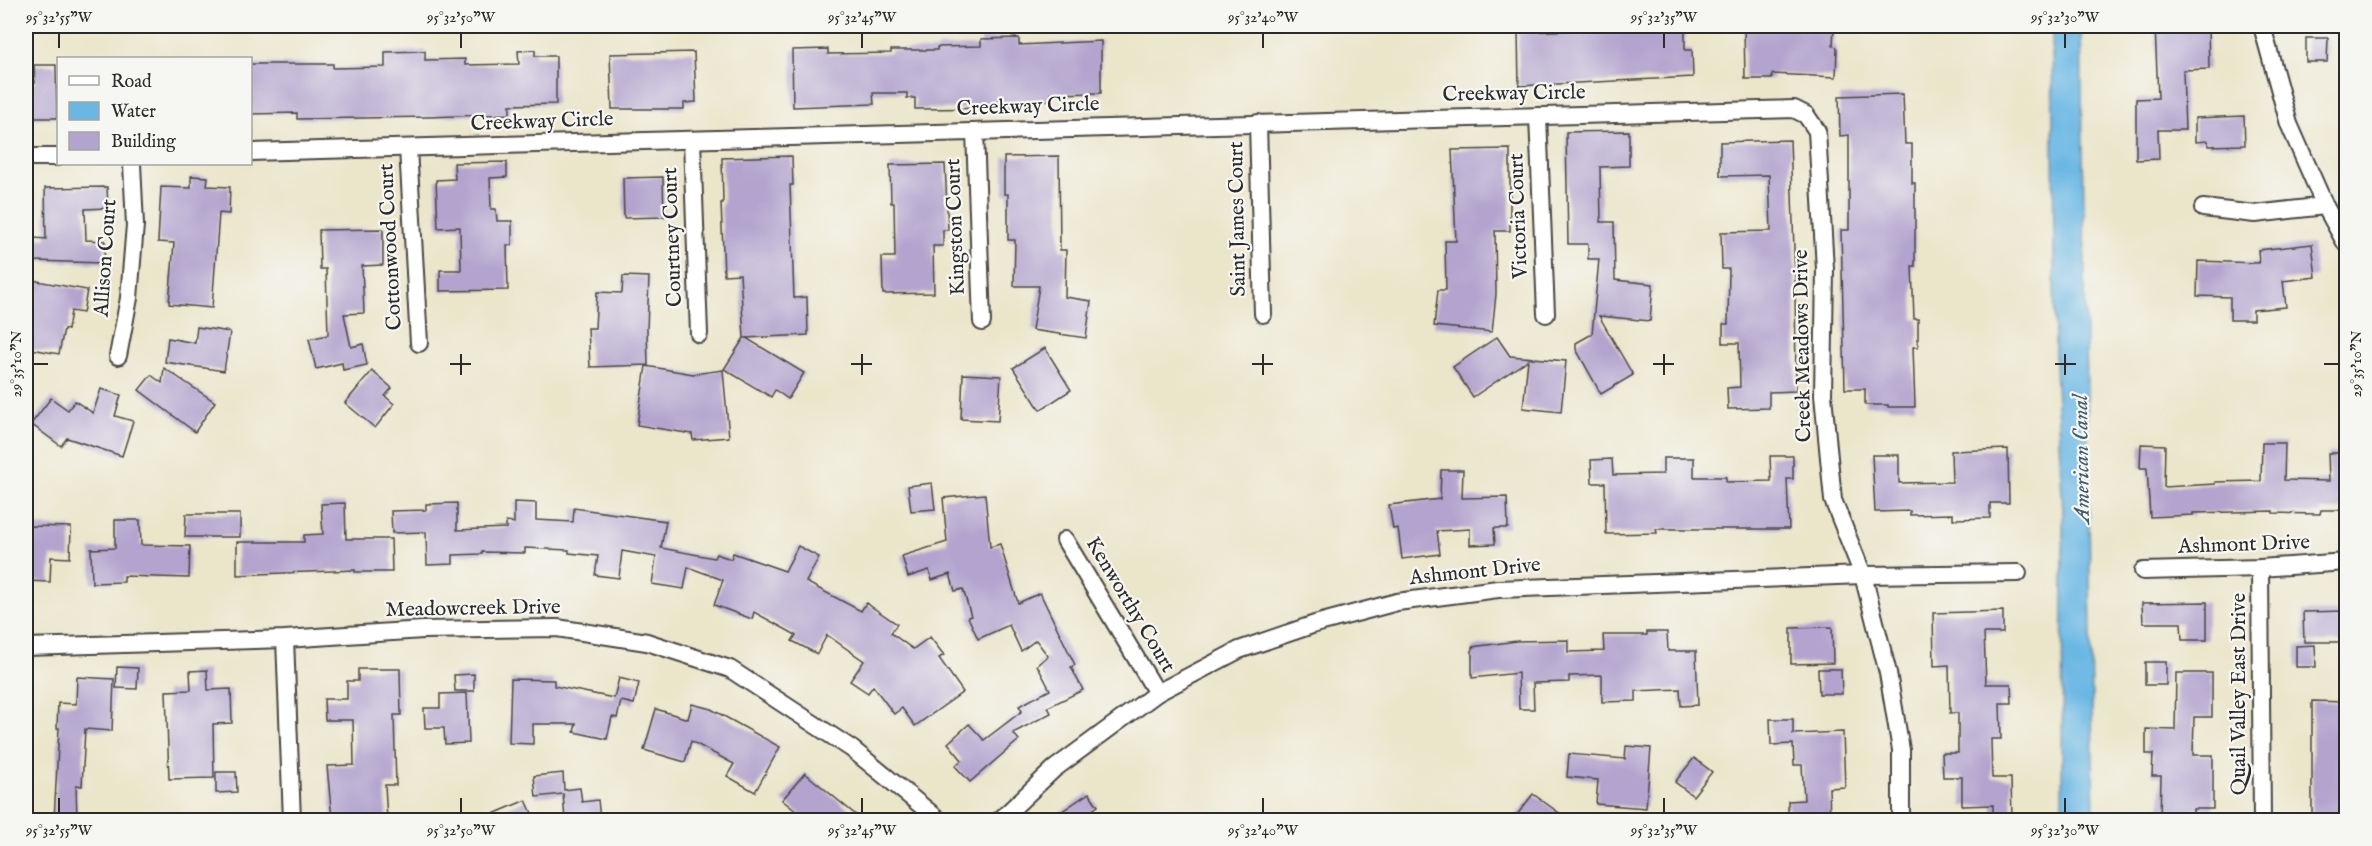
<svg xmlns="http://www.w3.org/2000/svg" width="2372" height="846" font-family="'IM FELL English',serif">
  <style>
    .water { fill: #6ab7e4; stroke: #4a7188; stroke-width: 1.5 }
    .building { fill: #b2a4ce }
    .lines { fill: none; stroke-linecap: round; stroke-linejoin: round }
    .street-casing { stroke: #484743; stroke-width: 20 }
    .street { stroke: #fff; stroke-width: 16 }
    .ticks { fill: none; stroke: #2b2b2b; stroke-width: 2 }
    .labels { text-anchor: middle; dominant-baseline: central; stroke-width: 4.5; stroke-linejoin: round; paint-order: stroke }
    .street-label { font-size: 21px; fill: #2b2b2b; stroke: #f6f6f2 }
    .water-label { font-size: 22px; font-style: italic; fill: #415c6c; stroke: #f6f6f2 }
    .neatline { fill: none; stroke: #2b2b2b; stroke-width: 2 }
    .ticks-label { font-size: 15px; text-anchor: middle; fill: #2b2b2b }
  </style>
  <rect width="100%" height="100%" fill="#f6f6f2"/>
  <filter id="ink" filterUnits="userSpaceOnUse"><feTurbulence type="fractalNoise" baseFrequency=".0167" numOctaves="2"/><feDisplacementMap in="SourceGraphic" scale="12" xChannelSelector="R" yChannelSelector="G"/><feConvolveMatrix kernelMatrix="1 2 1 2 8 2 1 2 1" color-interpolation-filters="sRGB"/></filter>
  <filter id="wash" filterUnits="userSpaceOnUse"><feTurbulence type="fractalNoise" baseFrequency=".008" numOctaves="4" result="noise"/><feDisplacementMap in="SourceGraphic" scale="24" xChannelSelector="R" yChannelSelector="G"/><feGaussianBlur stdDeviation="1.35" result="paint"/><feColorMatrix in="noise" values="0 0 0 0 0 0 0 0 0 0 0 0 0 0 0 0 0 1.4 0 .05"/><feComposite in="paint" operator="in"/></filter>
  <g filter="url(#wash)">
    <rect width="100%" height="100%" fill="#ebe5ca"/>
    <path class="water" d="M2052,26H2081L2094,820H2062L2063,514L2055,368Z"/>
    <g id="blocks">
      <g class="building">
        <path d="M1608,26H1685V50H1692L1693,77L1519,86L1518,32L1608,29Z"/>
        <path d="M1744,26H1834L1833,46L1837,47L1836,77L1772,74V79H1745Z"/>
        <path d="M2155,26H2208L2209,69L2183,70L2185,130H2158L2159,159L2136,160V99L2158,98Z"/>
        <path d="M1019,38V45L1101,41V93L1051,94L1052,100L1020,101V108L915,109V98H907V93H873L874,104L793,107L792,50L828,49V54L891,53V50H937V47L981,46V39Z"/>
        <path d="M2306,38H2328L2327,62H2306Z"/>
        <path d="M535,50V56H556V104L510,105V114L429,117L297,119V113L250,114V64H333V68L385,67V52L425,51V60L465,59V65L519,64L518,51Z"/>
        <path d="M694,52L696,102L684,103V109H612L610,54Z"/>
        <path d="M34,65H56L57,118H26V83H35Z"/>
        <path d="M1903,94L1905,144H1912V183H1915V266H1912L1914,319H1918V347H1913L1915,407H1888V405H1865V389H1845L1841,230H1849V135L1840,136L1839,96Z"/>
        <path d="M2244,116L2245,145L2208,146V141L2195,142V118Z"/>
        <path d="M1629,131V166L1600,167L1601,222H1614L1615,280L1653,284L1650,321L1599,316L1633,375L1601,394L1576,349V343L1592,334L1599,259H1588V244H1568L1566,132Z"/>
        <path d="M1790,140L1795,277L1796,391L1769,392V408L1728,409L1727,388L1740,387L1739,343H1723V324H1728L1729,269H1722L1721,232L1771,231L1769,175L1720,176V142Z"/>
        <path d="M1510,149V231H1495L1496,294L1492,332L1434,326L1438,290H1446L1445,241H1456L1452,150Z"/>
        <path d="M792,156L793,185H790L794,298L807,297L808,335L746,338L804,373L788,399L775,390L771,397L724,369L744,338L740,274L724,275L721,203H723L722,158Z"/>
        <path d="M1059,156L1060,250H1066L1065,297L1091,301L1086,338L1032,330L1039,286H1014L1015,240H1008V194H1004V157Z"/>
        <path d="M507,162V177L490,178L491,209H496L497,221H512V245H507L508,290L440,291V270H461L460,227L438,228L436,180L455,179L454,163Z"/>
        <path d="M945,164L948,230H943V246H933L934,293L883,294L882,257H895L894,203H891L890,165Z"/>
        <path d="M191,176L208,177L207,186L230,187L229,214L219,213L212,308L169,304L174,243L158,242L161,187L191,188Z"/>
        <path d="M663,177L664,217L624,218L623,178Z"/>
        <path d="M107,187L108,208L85,209L86,240L105,241L104,263L33,261L34,238L46,239L45,188Z"/>
        <path d="M383,229V265L362,266L364,313L344,314L351,347L363,344L367,365L343,370L342,363L316,369L309,339L328,335L326,269H320L319,230Z"/>
        <path d="M2312,244L2316,277L2283,281L2286,307L2253,310V320H2230V297L2197,296L2198,261L2259,263L2258,250Z"/>
        <path d="M623,276L649,277L647,330L648,365L590,367L588,328H595L597,292L622,293Z"/>
        <path d="M26,279L87,290L83,313L71,311L68,330L64,329L59,354L26,348Z"/>
        <path d="M197,327L230,332L224,371L165,362L168,338L195,343Z"/>
        <path d="M1497,337L1510,356L1566,361L1561,412L1523,408L1528,360L1473,397L1453,367Z"/>
        <path d="M1045,348L1071,390L1040,410L1013,368Z"/>
        <path d="M646,366L693,374L723,370L729,437L693,440L692,434L637,425Z"/>
        <path d="M164,368L215,402L195,432L139,390L151,375L162,383Z"/>
        <path d="M372,371L392,388L385,396L394,404L375,428L345,403Z"/>
        <path d="M963,374L1001,376L998,421L961,419Z"/>
        <path d="M101,389L121,395L115,416L133,421L122,456L67,438L61,446L31,424L51,398L68,410L75,401L93,413Z"/>
        <path d="M2262,443H2285L2284,480L2329,481L2328,453H2346V510H2321L2320,514L2273,513V511L2193,513V515L2150,517L2147,468H2140L2141,444L2165,445L2164,487L2215,484V482L2261,481Z"/>
        <path d="M2008,449L2009,503H1990V518L1953,519V514L1910,515V511L1875,512L1872,455H1899V483L1952,482L1951,451Z"/>
        <path d="M1770,456H1793V479H1787L1789,529H1656L1657,533L1606,534L1605,483H1592L1591,460L1612,459L1613,475L1663,474V458H1694V477H1726V482L1771,481Z"/>
        <path d="M1441,470H1463L1462,498L1507,497L1508,528H1494L1495,544L1470,545V529L1437,531L1440,554L1402,559L1398,528L1393,529L1389,505L1440,499Z"/>
        <path d="M932,483L935,509L911,511L908,486Z"/>
        <path d="M985,494L990,547L1000,544L1018,603L1040,593L1075,665L1071,667L1083,690L1048,707L1051,713L1013,733L1019,740L970,782L955,766L962,760L948,743L969,724L984,740L1022,711L1019,706L1050,690L1037,665L1048,656L1036,640L1021,651L1009,625L978,639L968,617L971,616L963,589L955,591L950,574L932,580L929,570L908,577L902,556L947,542L943,498Z"/>
        <path d="M514,502L536,503V520L573,522L574,508L666,521L661,548L714,558L716,554L731,559L733,553L785,571L798,546L819,557L806,582L861,611L866,603L897,624L891,633L913,649L930,637L944,655L939,658L963,692L915,726L902,708L894,714L873,686L868,693L850,681L864,661L827,635L817,654L792,641L796,635L754,612L752,619L714,605L723,580L688,567L684,589L652,584L656,557L622,551L619,578L595,575L598,556L569,553V550L525,548V553L482,552V554L453,555V564L427,565L426,532L392,533L391,511L426,510V504L457,503V530L506,528V522L514,523Z"/>
        <path d="M345,503L346,539H391L392,572H355V570L237,575V542H304V535L323,534L321,504Z"/>
        <path d="M186,514H240V537H185Z"/>
        <path d="M115,520H140L141,545L190,546L189,578L124,576V582L92,583L91,549L115,548Z"/>
        <path d="M26,526L71,527L70,558L51,557L50,582L26,581Z"/>
        <path d="M2207,602V640H2182L2181,623H2143L2142,603Z"/>
        <path d="M2003,611V633H1984L1986,684H2011L2012,703H2000L2001,739H1991L1992,778H2011L2012,820H1993V805L1962,806V777H1943L1942,753H1958V713H1950L1949,665L1934,666L1933,613Z"/>
        <path d="M2346,611V642H2304L2303,612Z"/>
        <path d="M1832,627L1833,663L1791,664V628Z"/>
        <path d="M1647,632H1667L1668,651H1696L1698,705L1681,706L1680,689L1636,691V701L1602,702V675L1569,676V682L1533,683L1534,709H1519L1518,673L1472,678V647L1517,641L1568,640V652L1604,651L1603,635H1647Z"/>
        <path d="M2315,645L2316,667H2296V646Z"/>
        <rect x="2145" y="662" width="21" height="23"/>
        <path d="M117,667L138,668L137,689L116,688Z"/>
        <path d="M358,669H400L401,715H394L396,785H385L387,820H366L365,817L332,819L327,766L354,765L353,720H325L324,699H347V681H358Z"/>
        <path d="M1818,669H1841L1842,694H1819Z"/>
        <path d="M207,670L208,690L231,689L232,723L213,724L214,778L169,779L166,691L191,690L190,671Z"/>
        <path d="M2176,673H2212V717H2194L2193,755H2213V809H2193V820H2160L2161,776H2152L2153,754H2146V729L2175,730Z"/>
        <path d="M474,674V691H455L454,675Z"/>
        <path d="M77,677L114,679L112,731L85,729L82,786L76,785L77,820H54L59,728H57L58,703L76,704Z"/>
        <path d="M619,678L639,683L634,704L621,701L617,718L612,717L607,739L574,732L576,724H533V744L509,743L511,679L554,680V686L614,698Z"/>
        <path d="M467,693L469,743L445,744L444,728H425L424,708H440V694Z"/>
        <path d="M2312,701L2346,702V820H2312Z"/>
        <path d="M692,704L711,709L780,747L755,792L727,776L734,764L691,741L685,762L644,750L656,709L688,719Z"/>
        <path d="M1770,719H1793V734L1843,732L1845,787L1829,788L1830,820H1788V801L1804,800L1802,765H1794L1793,744L1771,745Z"/>
        <path d="M1626,746L1651,748L1646,808L1596,804L1598,780L1567,777L1569,754L1625,759Z"/>
        <path d="M1694,758L1712,772L1693,796L1675,782Z"/>
        <path d="M216,772H236L237,792L216,793Z"/>
        <path d="M563,773L564,790L580,788L582,802L598,800L600,820H565L563,794L536,797L534,776Z"/>
        <path d="M805,773L862,820H807L782,800Z"/>
        <path d="M1089,793L1098,806L1077,820H1049Z"/>
        <path d="M1533,794L1569,820H1513Z"/>
        <path d="M526,800L535,820H479Z"/>
      </g>
    </g>
  </g>
  <g filter="url(#ink)">
    <use href="#blocks" fill-opacity="0" stroke="#484743" stroke-width="1.5"/>
    <g class="lines">
      <g class="street-casing">
        <g id="street">
          <path d="M2262,26L2289,124L2325,206L2346,244"/>
          <path d="M1538,116L1546,314"/>
          <path d="M1258,123L1263,314"/>
          <path d="M975,132L982,322"/>
          <path d="M692,140L699,334"/>
          <path d="M408,148L419,343"/>
          <path d="M250,152L1794,109L1806,115L1817,131L1825,269L1823,395L1833,500L1863,575L1888,673L1901,750V820"/>
          <path d="M26,157H58"/>
          <path d="M2203,208L2255,214L2325,206"/>
          <path d="M118,356L129,298L135,225L132,164"/>
          <path d="M1065,540L1157,693"/>
          <path d="M2260,568L2262,820"/>
          <path d="M2143,571L2260,568L2346,562"/>
          <path d="M285,639L292,820"/>
          <path d="M26,647L285,639L423,630L557,628L647,642L730,669L852,749L939,820"/>
          <path d="M1000,820L1054,769L1157,693L1239,650L1315,624L1397,602L1498,589L1863,575L2018,573"/>
        </g>
      </g>
      <use href="#street" class="street"/>
    </g>
  </g>
  <path class="ticks" d="M59,33V48M461,33V48M862,33V48M1263,33V48M1664,33V48M2065,33V48M461,354V375M862,354V375M1263,354V375M1664,354V375M2065,354V375M33,364H48M450,364H471M851,364H872M1252,364H1273M1653,364H1674M2055,364H2076M2324,364H2339M59,798V813M461,798V813M862,798V813M1263,798V813M1664,798V813M2065,798V813"/>
  <g class="labels">
    <g class="street-label">
      <text transform="translate(1514 94) rotate(-1)">Creekway Circle</text>
      <text transform="translate(1028 107) rotate(-2)">Creekway Circle</text>
      <text transform="translate(542 122) rotate(-2)">Creekway Circle</text>
      <text transform="translate(1519 216) rotate(-92)">Victoria Court</text>
      <text transform="translate(1238 219) rotate(-91)">Saint James Court</text>
      <text transform="translate(956 227) rotate(-92)">Kingston Court</text>
      <text transform="translate(673 237) rotate(-92)">Courtney Court</text>
      <text transform="translate(391 247) rotate(-93)">Cottonwood Court</text>
      <text transform="translate(106 258) rotate(-86)">Allison Court</text>
      <text transform="translate(1803 346) rotate(-91)">Creek Meadows Drive</text>
      <text transform="translate(2244 545) rotate(-2)">Ashmont Drive</text>
      <text transform="translate(1475 572) rotate(-6)">Ashmont Drive</text>
      <text transform="translate(1130 605) rotate(59)">Kenworthy Court</text>
      <text transform="translate(473 609) rotate(-1)">Meadowcreek Drive</text>
      <text transform="translate(2239 694) rotate(-90)">Quail Valley East Drive</text>
    </g>
    <g class="water-label">
      <text transform="translate(2082 459) rotate(-91)">American Canal</text>
    </g>
  </g>
  <rect width="2372" height="846" fill="none" stroke="#f6f6f2" stroke-width="66"/>
  <rect x="57" y="57" width="195" height="108" fill="#f6f6f2" stroke="#a5a5a2" stroke-width="1.5"/>
  <rect x="69" y="76" width="30" height="9" fill="#ffffff" stroke="#a5a5a2" stroke-width="1.5"/>
  <text x="111" y="87" font-size="18" fill="#2b2b2b">Road</text>
  <rect x="69" y="102" width="30" height="18" fill="#6ab7e4" stroke="#a5a5a2" stroke-width="1.5"/>
  <text x="111" y="117" font-size="18" fill="#2b2b2b">Water</text>
  <rect x="69" y="132" width="30" height="18" fill="#b2a4ce" stroke="#a5a5a2" stroke-width="1.5"/>
  <text x="111" y="147" font-size="18" fill="#2b2b2b">Building</text>
  <rect x="33" y="33" width="2306" height="780" class="neatline"/>
  <g class="ticks-label">
    <text x="59" y="22">95°32'55"W</text>
    <text x="461" y="22">95°32'50"W</text>
    <text x="862" y="22">95°32'45"W</text>
    <text x="1263" y="22">95°32'40"W</text>
    <text x="1664" y="22">95°32'35"W</text>
    <text x="2065" y="22">95°32'30"W</text>
    <text transform="translate(16 364) rotate(-90)" y="5">29°35'10"N</text>
    <text transform="translate(2356 364) rotate(-90)" y="5">29°35'10"N</text>
    <text x="59" y="835">95°32'55"W</text>
    <text x="461" y="835">95°32'50"W</text>
    <text x="862" y="835">95°32'45"W</text>
    <text x="1263" y="835">95°32'40"W</text>
    <text x="1664" y="835">95°32'35"W</text>
    <text x="2065" y="835">95°32'30"W</text>
  </g>
</svg>
